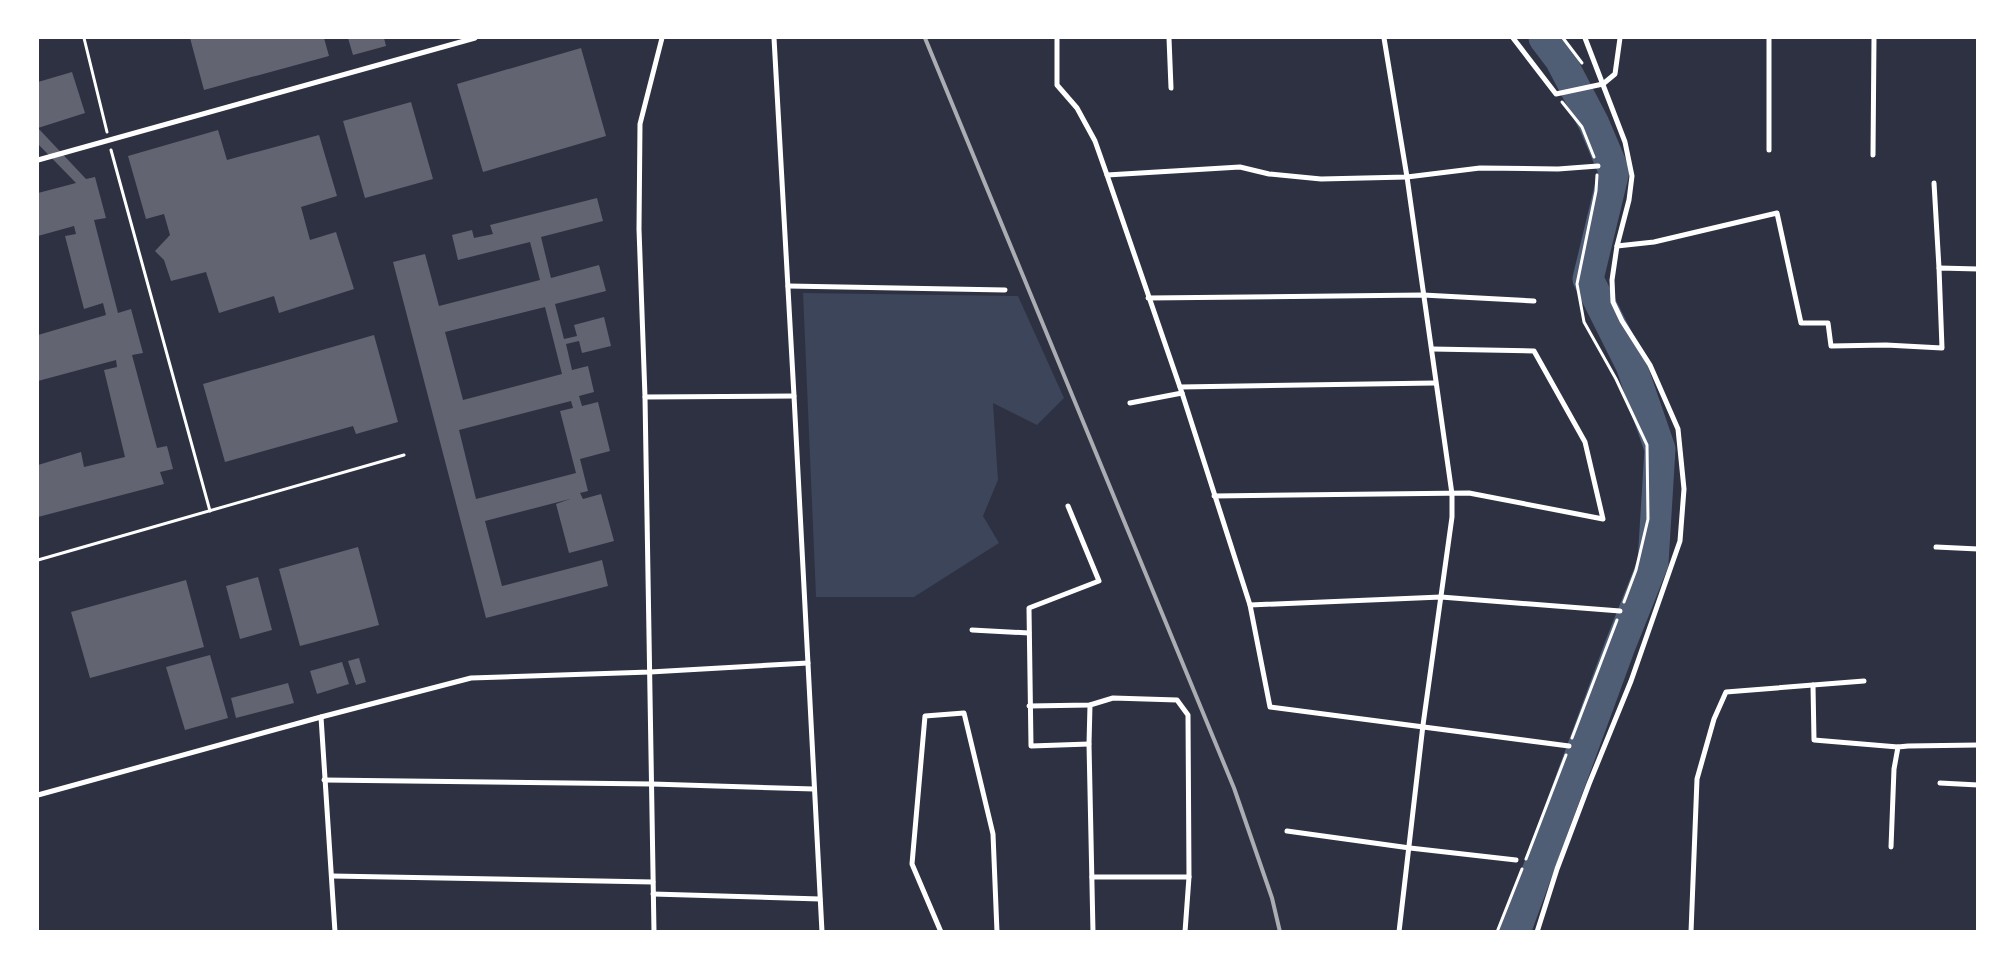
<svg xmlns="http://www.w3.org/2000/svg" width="2015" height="969" font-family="Ubuntu,sans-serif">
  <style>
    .green { fill: #3c4559 }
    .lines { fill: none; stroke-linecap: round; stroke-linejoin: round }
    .river { stroke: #4f5d75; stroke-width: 31 }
    .building { fill: #626471; fill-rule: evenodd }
    .path { stroke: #fff; stroke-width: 3 }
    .minor { stroke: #fff; stroke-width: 5 }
    .rail { stroke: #abadb3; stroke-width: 4 }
  </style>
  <rect width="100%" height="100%" fill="#2d3142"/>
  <path class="green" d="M803,293L1018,296L1064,398L1037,425L993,403L998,480L983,516L999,543L914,597H816Z"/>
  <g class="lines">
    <path class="river" d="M1515,932L1620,646L1653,563L1660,449L1631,365L1588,279L1614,171L1594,124L1560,59L1544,38"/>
  </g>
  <g class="building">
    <path d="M190,38H324L329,56L204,90Z"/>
    <path d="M348,38H384L386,46L353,55Z"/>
    <path d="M581,48L606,136L483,172L457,84Z"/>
    <path d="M72,72L85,113L38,128V82Z"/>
    <path d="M411,102L433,179L365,198L343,121Z"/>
    <path d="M38,128L86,179L95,177L106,218L94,220L118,313L131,309L143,353L132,355L157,448L167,446L173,469L160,472L164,484L38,517V465L81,452L84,467L125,457L104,370L117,367L116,360L38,381V335L106,315L103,303L84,309L65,236L76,234L74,226L38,236V193L76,183L38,144Z"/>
    <path d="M218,130L227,160L319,135L337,196L301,207L310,240L336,232L354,289L279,313L274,296L219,313L206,272L171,281L164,260L155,251L170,235L164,214L146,219L128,156Z"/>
    <path d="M597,198L603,221L541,237L551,278L599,265L606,291L555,304L564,339L577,336L574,325L604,317L611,346L582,353L579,341L566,344L572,370L588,366L594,392L579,396L582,406L598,402L610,451L580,459L588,491L580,493L583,499L601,494L614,541L569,553L556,504L570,499L485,521L502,586L602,560L608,586L486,618L393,262L425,254L439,306L540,280L530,242L458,260L452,235L472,230L474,238L493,234L490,225ZM545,307L562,374L463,400L445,332ZM571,401L573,408L560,411L576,473L476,499L459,430Z"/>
    <path d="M374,335L398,422L356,434L353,426L225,462L203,384Z"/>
    <path d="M358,547L379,625L300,646L279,569Z"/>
    <path d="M258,577L272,630L240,639L226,586Z"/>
    <path d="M186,580L204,647L90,678L71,612Z"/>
    <path d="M210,655L228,718L185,730L166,667Z"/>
    <path d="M359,658L366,682L356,685L348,661Z"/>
    <path d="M342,662L349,684L317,694L310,671Z"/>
    <path d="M288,683L294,703L236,718L231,698Z"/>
  </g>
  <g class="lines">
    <g class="path">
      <path d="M84,38L107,132"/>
      <path d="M1563,38L1582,63"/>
      <path d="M1562,102L1582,127L1594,157"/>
      <path d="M111,150L210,511"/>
      <path d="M1597,175L1596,191L1577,284L1584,322L1616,379L1647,445L1648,519L1636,570L1624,602"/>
      <path d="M38,560L404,455"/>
      <path d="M1572,738L1617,620"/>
      <path d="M1526,859L1566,755"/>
      <path d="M1497,932L1522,869"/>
    </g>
    <g class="minor">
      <path d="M774,38L794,396L822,932"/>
      <path d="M1057,38V85L1077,108L1095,141L1107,175L1182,393L1250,605L1270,707L1569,746"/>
      <path d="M1169,38L1171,88"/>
      <path d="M1384,38L1407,177L1452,494V517L1423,725L1399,932"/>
      <path d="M1513,38L1556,94L1603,84L1615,74L1620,38"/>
      <path d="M1769,38V150"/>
      <path d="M1873,155L1874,38"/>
      <path d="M38,160L475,38"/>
      <path d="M1107,175L1240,167L1269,174L1321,179L1407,177L1480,168L1558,169L1598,166"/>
      <path d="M1934,183L1939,268"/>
      <path d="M1617,246L1654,242L1777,213L1801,323H1828L1831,346L1886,345L1942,348L1939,268L1978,269"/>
      <path d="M788,286L1005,290"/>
      <path d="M1148,298L1423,295L1534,301"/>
      <path d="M1180,387L1435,383"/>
      <path d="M645,397L794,396"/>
      <path d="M1130,403L1182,393"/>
      <path d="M1214,496L1469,493L1603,519L1585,442L1534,351L1432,349"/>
      <path d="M1068,506L1099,581L1029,608L1031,746L1089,744"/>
      <path d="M1936,547L1978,549"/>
      <path d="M1250,605L1441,597L1620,611"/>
      <path d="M972,630L1029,633"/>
      <path d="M1813,685L1814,740L1898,747"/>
      <path d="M1090,705L1089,744L1093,932"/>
      <path d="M1029,706L1090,705L1113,698L1177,700L1188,715L1189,877"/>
      <path d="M321,717L335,932"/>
      <path d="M324,780L652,784L814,789"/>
      <path d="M1940,783L1978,785"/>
      <path d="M38,795L321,717L471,678L650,672L808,663"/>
      <path d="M1287,831L1410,848L1516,860"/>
      <path d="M1891,847L1894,769L1898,747L1908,746L1978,745"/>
      <path d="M332,876L653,882"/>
      <path d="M1092,877H1189L1185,932"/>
      <path d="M653,894L820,899"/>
      <path d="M654,932L645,397L639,229L640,124L662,38"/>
      <path d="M941,932L912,864L925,716L964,713L993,834L997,932"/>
      <path d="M1537,932L1557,869L1589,784L1631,681L1680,541L1684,489L1678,429L1650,365L1622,321L1613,302L1612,280L1617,246L1629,200L1632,176L1625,142L1585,38"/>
      <path d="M1691,932L1697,779L1714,719L1726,692L1864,681"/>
    </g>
    <path class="rail" d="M925,38L1234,788L1272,898L1280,932"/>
  </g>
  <rect width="2015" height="969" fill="none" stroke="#ffffff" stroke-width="78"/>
</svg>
